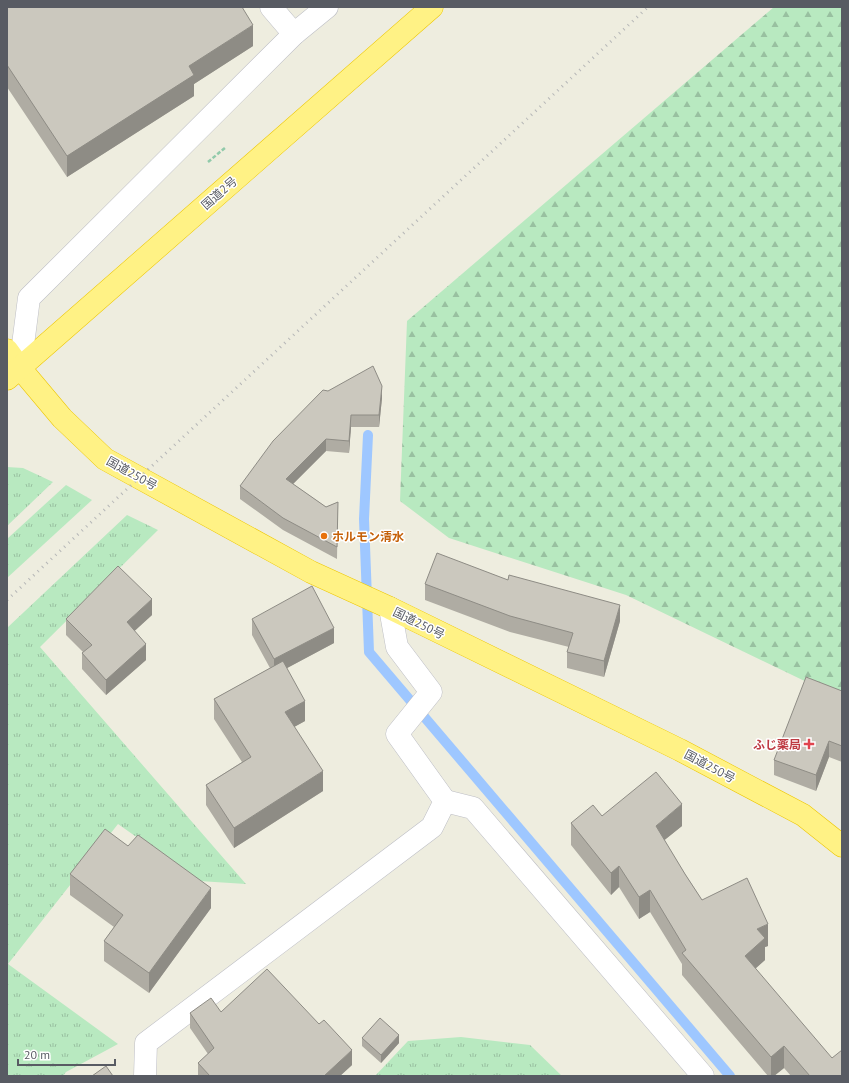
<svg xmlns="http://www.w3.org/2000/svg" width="849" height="1083" font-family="'PT Sans','Noto Sans JP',sans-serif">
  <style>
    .grass { fill: url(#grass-tufts) }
    .forest { fill: url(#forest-firs) }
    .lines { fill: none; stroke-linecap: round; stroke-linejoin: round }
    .stream { stroke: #9ec7ff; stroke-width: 10 }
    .street-casing { stroke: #bdbec5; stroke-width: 23 }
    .highway-casing { stroke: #edc600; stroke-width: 23 }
    .path { stroke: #91caaa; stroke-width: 2.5; stroke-dasharray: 4 2; stroke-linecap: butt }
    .street { stroke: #fff; stroke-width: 22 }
    .highway { stroke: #fff285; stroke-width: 22 }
    .rail { stroke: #b6b7b7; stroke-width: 3; stroke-dasharray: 1 5; stroke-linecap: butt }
    .wall { fill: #afaca3 }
    .shaded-wall { fill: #8e8c85 }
    .building { fill: #cbc8be; stroke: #8e8c85 }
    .food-dot { fill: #e8710a; stroke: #fff; stroke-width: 1.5 }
    .health-dot { fill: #e0444e; stroke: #fff; stroke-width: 1.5 }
    .labels { text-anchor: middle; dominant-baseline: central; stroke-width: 3; stroke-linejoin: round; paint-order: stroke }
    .street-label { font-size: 12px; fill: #585b63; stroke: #fff }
    .food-label { font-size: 12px; font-weight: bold; fill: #c56008; stroke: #fff; text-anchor: start }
    .health-label { font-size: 12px; font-weight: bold; fill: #be3a42; stroke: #fff; text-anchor: end }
  </style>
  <defs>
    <pattern id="grass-tufts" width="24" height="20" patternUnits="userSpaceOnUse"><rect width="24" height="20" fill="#b8e9c0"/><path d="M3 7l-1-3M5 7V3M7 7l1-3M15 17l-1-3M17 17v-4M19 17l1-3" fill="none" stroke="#98c0a0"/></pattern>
    <pattern id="forest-firs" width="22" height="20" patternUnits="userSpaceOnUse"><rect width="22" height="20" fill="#b8e9c0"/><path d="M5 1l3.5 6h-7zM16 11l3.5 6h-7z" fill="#98c0a0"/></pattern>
  </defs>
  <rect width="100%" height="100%" fill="#eeeddf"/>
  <g class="grass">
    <path d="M7,467L23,468L53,482L7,526Z"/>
    <path d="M66,485L92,500L7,578V539Z"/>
    <path d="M127,515L158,530L40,647L246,884L199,881L118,824L8,964L118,1044L66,1072L63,1076H7V628Z"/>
    <path d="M461,1037L530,1045L562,1076H375L408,1041Z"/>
  </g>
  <path class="forest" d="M774,7H842V699L626,595L449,538L400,501L407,321Z"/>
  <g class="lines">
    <path class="stream" d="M368,435L364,519L369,652L730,1076"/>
    <g class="street-casing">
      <g id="street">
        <path d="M271,7L294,34"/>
        <path d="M7,368H20L29,298L294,34L327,7"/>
        <path d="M445,801L473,808L703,1076"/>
        <path d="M145,1076L146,1043L432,827L445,801L397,734L431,692L397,647L390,608"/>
      </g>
    </g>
    <g class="highway-casing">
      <g id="highway">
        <path d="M7,350L20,368L62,418L105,459L311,572L390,608L680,750L803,815L842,846"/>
        <path d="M7,379L432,7"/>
      </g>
    </g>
    <path class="path" d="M208,162L226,147"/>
    <use href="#street" class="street"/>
    <use href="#highway" class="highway"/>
    <path class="rail" d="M7,600L648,7"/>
  </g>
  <g class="wall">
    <path d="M7,7L253,46L194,84V96L67,177L7,87Z"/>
    <path d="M328,391L382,398L379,427H351L349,453L326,451L293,484L326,507L338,502L337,559L283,530L240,499V486Z"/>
    <path d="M508,580L620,621L604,677L567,668V652L569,647L510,632L425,600V584Z"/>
    <path d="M152,615L134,631L146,660L106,695L82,669V653L83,652L66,635V619Z"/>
    <path d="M252,619L334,643L287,668L305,721L294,727L323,791L234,848L206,805V785L242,762L214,719V699L270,668L252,635Z"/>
    <path d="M842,691V762L829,757L816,791L774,775V760Z"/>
    <path d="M602,816L682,826L664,840L685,874L702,900L768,946L765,947V960L755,968L842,1076H791L784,1068L774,1076H768L682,975V964L650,912L639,919L619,887L611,895L571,845V823Z"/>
    <path d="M128,846L211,908L149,993L104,961V941L114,927L70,895V874Z"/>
    <path d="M221,1012L352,1065L340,1076H198V1063L208,1054L190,1028V1013Z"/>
    <path d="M362,1038L399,1043L381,1063L362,1046Z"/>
  </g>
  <g class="shaded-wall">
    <path d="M253,25V46L194,84V96L67,177V156L189,66Z"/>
    <path d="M382,386V398L379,427V415Z"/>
    <path d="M351,415V427L349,453V441Z"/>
    <path d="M326,439V451L286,491V479Z"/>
    <path d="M152,599V615L127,638V622Z"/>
    <path d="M620,605V621L604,677V661Z"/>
    <path d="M334,628V643L274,675V659Z"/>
    <path d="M146,644V660L106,695V680Z"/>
    <path d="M305,701V721L285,732V712Z"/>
    <path d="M829,741V757L816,791V775Z"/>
    <path d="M323,771V791L234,848V828Z"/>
    <path d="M682,804V826L656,847V826Z"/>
    <path d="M619,866V887L611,895V873Z"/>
    <path d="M211,888V908L149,993V973Z"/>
    <path d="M650,890V912L639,919V897Z"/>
    <path d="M768,924V946L765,947V960L745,978V956L757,929Z"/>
    <path d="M399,1035V1043L381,1063V1055Z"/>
    <path d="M784,1046V1068L774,1076H771V1057Z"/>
    <path d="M352,1050V1065L340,1076H324Z"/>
  </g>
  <g class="building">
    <path d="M7,7H242L253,25L189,66L194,75L67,156L7,65Z"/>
    <path d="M373,366L382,386L379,415H351L349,441L326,439L286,479L326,507L338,502L337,547L283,518L240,486L273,441L323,390L328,391Z"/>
    <path d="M437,553L508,580L509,575L620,605L604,661L567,652L573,633L510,616L425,584Z"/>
    <path d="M118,566L152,599L127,622L146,644L106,680L82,653L92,645L66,619Z"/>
    <path d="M312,586L334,628L274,659L252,619Z"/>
    <path d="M283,661L305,701L285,712L323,771L234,828L206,785L251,757L214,699Z"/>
    <path d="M806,677L842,691V746L829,741L816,775L774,760Z"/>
    <path d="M656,772L682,804L656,826L685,874L702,900L747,878L768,924L757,929L765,938L745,956L832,1058L842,1050V1076H810L784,1046L771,1057L682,953L686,950L650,890L639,897L619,866L611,873L571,823L593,805L602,816Z"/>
    <path d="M105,829L128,846L138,835L211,888L149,973L104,941L123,915L70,874Z"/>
    <path d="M267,969L319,1024L324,1020L352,1050L324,1076H210L198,1063L214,1048L190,1013L211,998L221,1012Z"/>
    <path d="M380,1018L399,1035L381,1055L362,1038Z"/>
    <path d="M106,1066L113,1076H92Z"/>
  </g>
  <circle class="food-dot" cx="324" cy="536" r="4"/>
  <path class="health-dot" d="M807 738h4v4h4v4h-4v4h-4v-4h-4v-4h4z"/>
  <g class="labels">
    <g class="street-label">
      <text transform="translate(219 193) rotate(-41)">国道2号</text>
      <text transform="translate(132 473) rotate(29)">国道250号</text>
      <text transform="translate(419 623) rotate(26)">国道250号</text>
      <text transform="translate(710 766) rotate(28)">国道250号</text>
    </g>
    <g class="food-label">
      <text x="332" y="536">ホルモン清水</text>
    </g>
    <g class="health-label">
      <text x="801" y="744">ふじ薬局</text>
    </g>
  </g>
  <rect width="849" height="1083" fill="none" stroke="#585b63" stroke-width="16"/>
  <path d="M18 1059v6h97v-6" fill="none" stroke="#585b63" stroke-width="2"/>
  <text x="24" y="1059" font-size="12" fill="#585b63" stroke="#ffffff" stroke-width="3" paint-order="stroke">20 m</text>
</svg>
